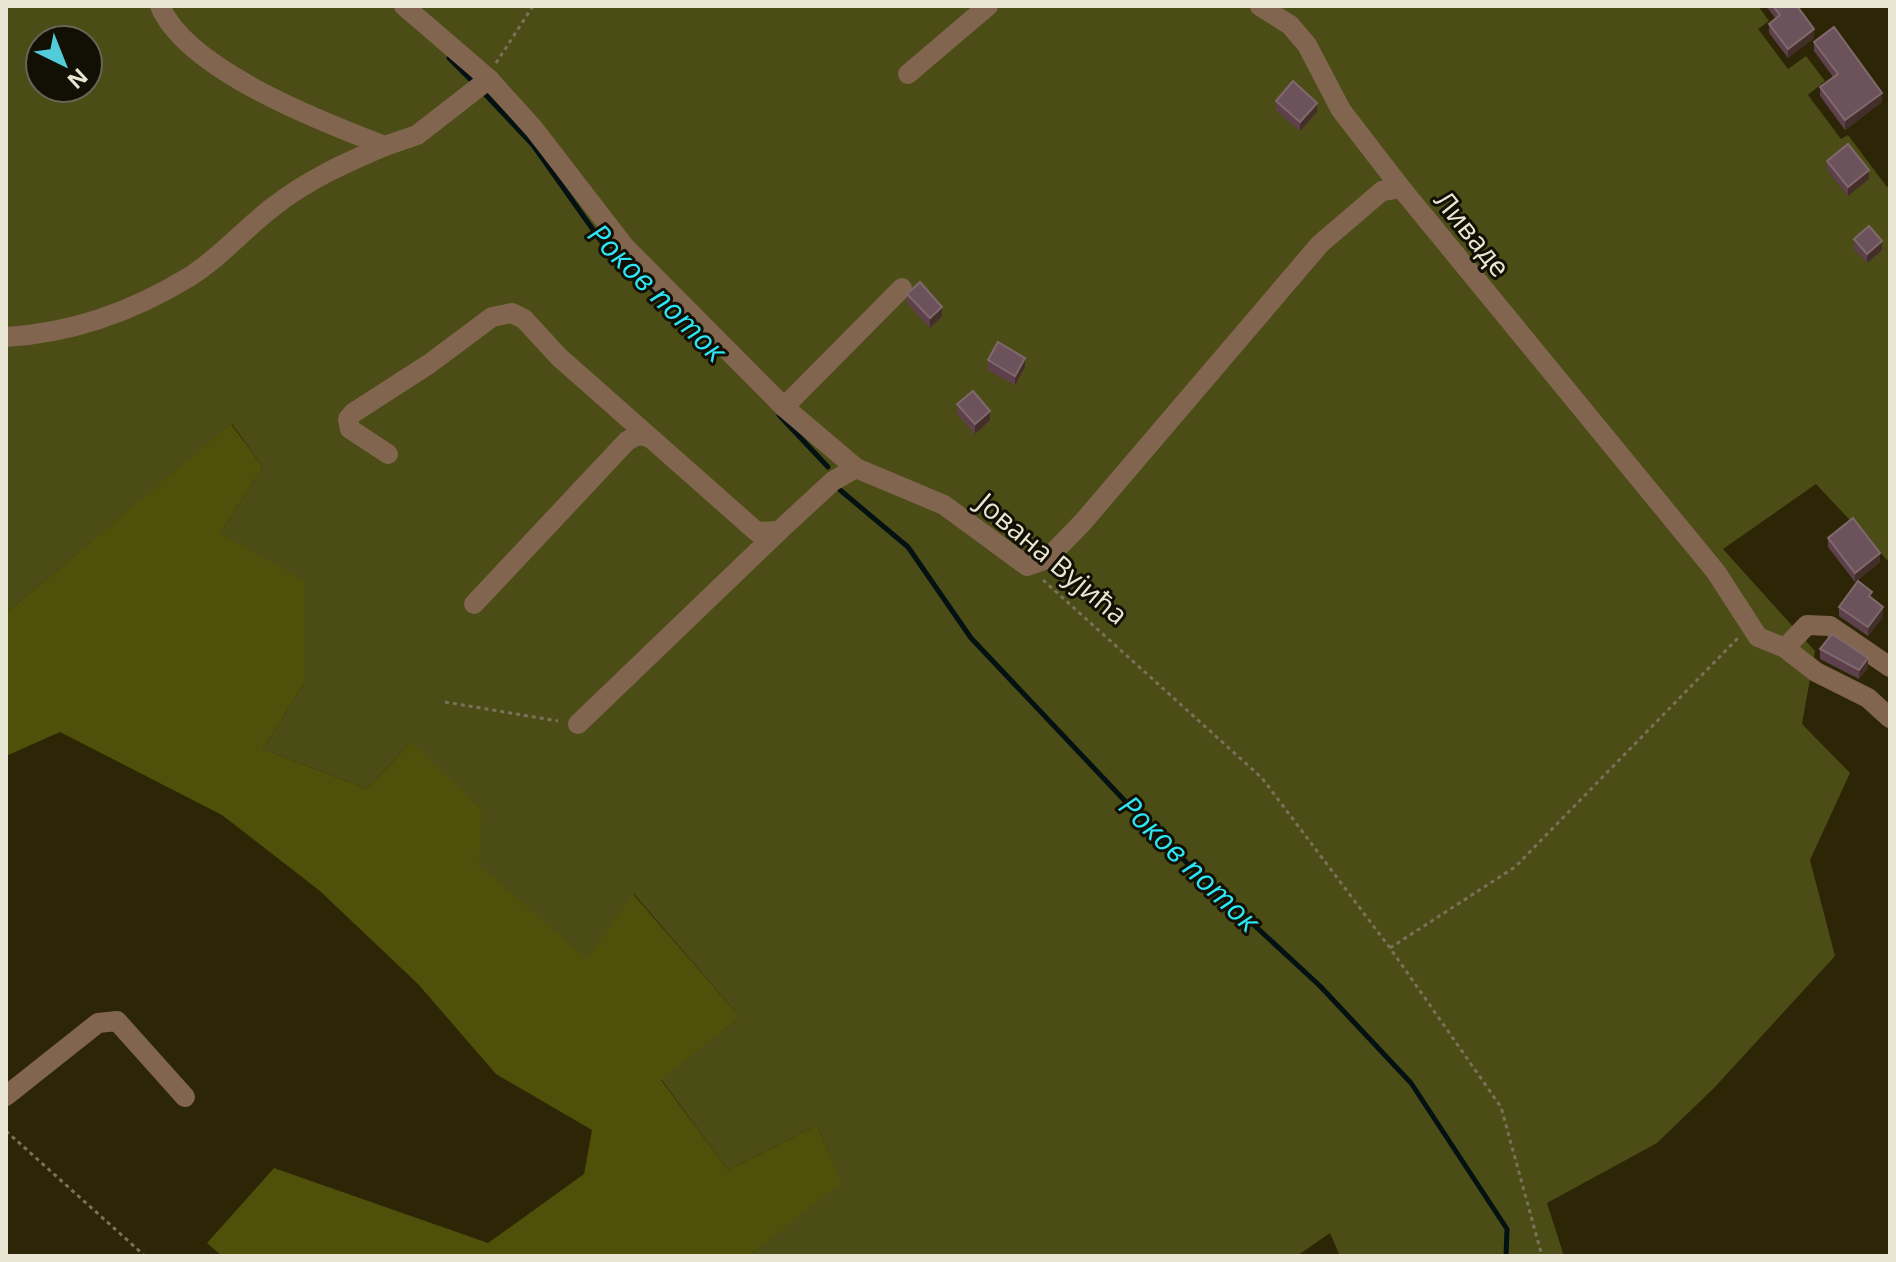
<svg xmlns="http://www.w3.org/2000/svg" width="1896" height="1262" font-family="'Open Sans',sans-serif">
  <style>
    .green { fill: #4b4c16; fill-rule: evenodd }
    .forest { fill: #4f500a }
    .lines { fill: none; stroke-linecap: round; stroke-linejoin: round }
    .stream { stroke: #031113; stroke-width: 5 }
    .path { stroke: #787258; stroke-width: 3; stroke-dasharray: 4 4; stroke-linecap: butt }
    .street { stroke: #81654f; stroke-width: 20 }
    .wall { fill: #5d404b }
    .shaded-wall { fill: #432e29 }
    .building { fill: #6c525a; stroke: #80696d; stroke-width: 2 }
    .labels { text-anchor: middle; dominant-baseline: central; stroke-width: 6; stroke-linejoin: round; paint-order: stroke }
    .street-label { font-size: 28px; fill: #eae6d4; stroke: #120f04 }
    .water-label { font-size: 30px; font-style: italic; fill: #2de6f6; stroke: #120f04 }
  </style>
  <rect width="100%" height="100%" fill="#2d2606"/>
  <path class="green" d="M6,6H1758L1769,21L1758,29L1788,69L1806,56L1825,81L1808,95L1841,139L1848,135L1887,187L1890,185V563L1816,484L1723,549L1815,651L1802,724L1850,773L1810,860L1835,956L1715,1087L1657,1143L1547,1203L1564,1256H1340L1330,1233L1297,1256H748L841,1182L817,1125L728,1170L661,1079L740,1017L634,894L587,960L478,865L482,809L410,743L367,789L263,749L304,683L220,533L263,467L232,424L6,613ZM40,40H88V88H40Z"/>
  <path class="forest" d="M231,424L263,467L220,533L305,581L304,683L263,749L367,789L411,742L482,809L479,865L587,959L633,894L740,1017L661,1080L728,1170L817,1125L842,1183L748,1256H222L207,1243L274,1168L488,1243L584,1174L592,1130L496,1074L418,984L320,891L222,815L60,732L6,756V613Z"/>
  <g class="lines">
    <g class="stream">
      <path d="M449,58L476,85"/>
      <path d="M483,92L533,145L606,248L662,298"/>
      <path d="M779,415L828,467"/>
      <path d="M840,490L908,547L971,638L1159,837L1320,986L1411,1083L1507,1229L1506,1256"/>
    </g>
    <g class="path">
      <path d="M496,63L533,6"/>
      <path d="M1043,580L1262,778L1390,948L1501,1107L1542,1256"/>
      <path d="M445,702L558,721"/>
      <path d="M1390,948L1515,867L1738,638"/>
      <path d="M6,1131L145,1256"/>
    </g>
    <g class="street">
      <path d="M160,6C187,70 322,122 385,146L417,135L489,79"/>
      <path d="M404,6L489,79L534,129L625,247L784,407L856,468L944,505L1027,566L1047,559L1083,522L1320,244L1382,191L1401,188L1716,572L1758,637L1785,648L1816,672L1868,698L1890,718"/>
      <path d="M1260,6L1290,25L1307,45L1341,110L1401,188"/>
      <path d="M908,74L988,6"/>
      <path d="M6,337C72,333 132,312 189,277C220,258 244,229 273,207C307,180 345,163 385,146"/>
      <path d="M784,407L902,288"/>
      <path d="M388,454L350,429L348,419L353,413L429,364L492,317L512,313L524,319L559,357L757,532L779,531L833,481L856,468"/>
      <path d="M474,604L627,441L638,435L648,437"/>
      <path d="M1785,648L1807,625L1830,626L1890,667"/>
      <path d="M578,724L779,531"/>
      <path d="M6,1096L98,1023L117,1021L185,1097"/>
    </g>
  </g>
  <g class="wall">
    <path d="M1766,6H1797L1814,38L1788,58L1769,33V24L1776,19Z"/>
    <path d="M1814,42L1882,102L1845,130L1820,96V87L1833,77L1814,51Z"/>
    <path d="M1276,101L1317,112L1300,131L1276,110Z"/>
    <path d="M1827,161L1869,179L1848,196L1827,170Z"/>
    <path d="M1854,239L1882,250L1867,263L1854,249Z"/>
    <path d="M907,294L942,316L930,328L907,303Z"/>
    <path d="M988,360L1025,367L1015,385L988,370Z"/>
    <path d="M957,404L990,420L975,434L957,414Z"/>
    <path d="M1828,538L1880,562L1855,582L1828,547Z"/>
    <path d="M1872,599L1883,617L1868,636L1839,616V607Z"/>
    <path d="M1820,649L1868,668L1859,679L1820,659Z"/>
  </g>
  <g class="shaded-wall">
    <path d="M1814,29V38L1788,58V49Z"/>
    <path d="M1882,93V102L1845,130V120Z"/>
    <path d="M1317,103V112L1300,131V122Z"/>
    <path d="M1869,170V179L1848,196V187Z"/>
    <path d="M1882,241V250L1867,263V254Z"/>
    <path d="M942,307V316L930,328V318Z"/>
    <path d="M1025,358V367L1015,385V376Z"/>
    <path d="M990,411V420L975,434V424Z"/>
    <path d="M1880,553V562L1855,582V573Z"/>
    <path d="M1883,607V617L1868,636V627Z"/>
    <path d="M1868,658V668L1859,679V670Z"/>
  </g>
  <g class="building">
    <path d="M1773,6H1797L1814,29L1788,49L1769,24L1780,15Z"/>
    <path d="M1834,27L1882,93L1845,120L1820,87L1838,74L1814,42Z"/>
    <path d="M1293,81L1317,103L1300,122L1276,101Z"/>
    <path d="M1848,144L1869,170L1848,187L1827,161Z"/>
    <path d="M1869,226L1882,241L1867,254L1854,239Z"/>
    <path d="M920,282L942,307L930,318L907,294Z"/>
    <path d="M998,342L1025,358L1015,376L988,360Z"/>
    <path d="M973,391L990,411L975,424L957,404Z"/>
    <path d="M1853,518L1880,553L1855,573L1828,538Z"/>
    <path d="M1858,581L1872,592L1869,596L1883,607L1868,627L1839,607Z"/>
    <path d="M1832,634L1868,658L1859,670L1820,649Z"/>
  </g>
  <g class="labels">
    <g class="street-label">
      <text transform="translate(1473 233) rotate(51)">Ливаде</text>
      <text transform="translate(1053 558) rotate(40)">Јована Вујића</text>
    </g>
    <g class="water-label">
      <text transform="translate(658 292) rotate(45)">Роков поток</text>
      <text transform="translate(1190 863) rotate(44)">Роков поток</text>
    </g>
  </g>
  <rect width="1896" height="1262" fill="none" stroke="#eae6d4" stroke-width="16"/>
  <g transform="translate(64 64) rotate(137)"><circle r="38" fill="#120f04" stroke="#686557" stroke-width="2"/>
  <path d="M0-6L14 30L0 20L-14 30Z" fill="#52cbda"/>
  <text y="-12" font-size="22" font-weight="bold" text-anchor="middle" fill="#eae6d4">N</text>
  </g>
</svg>
